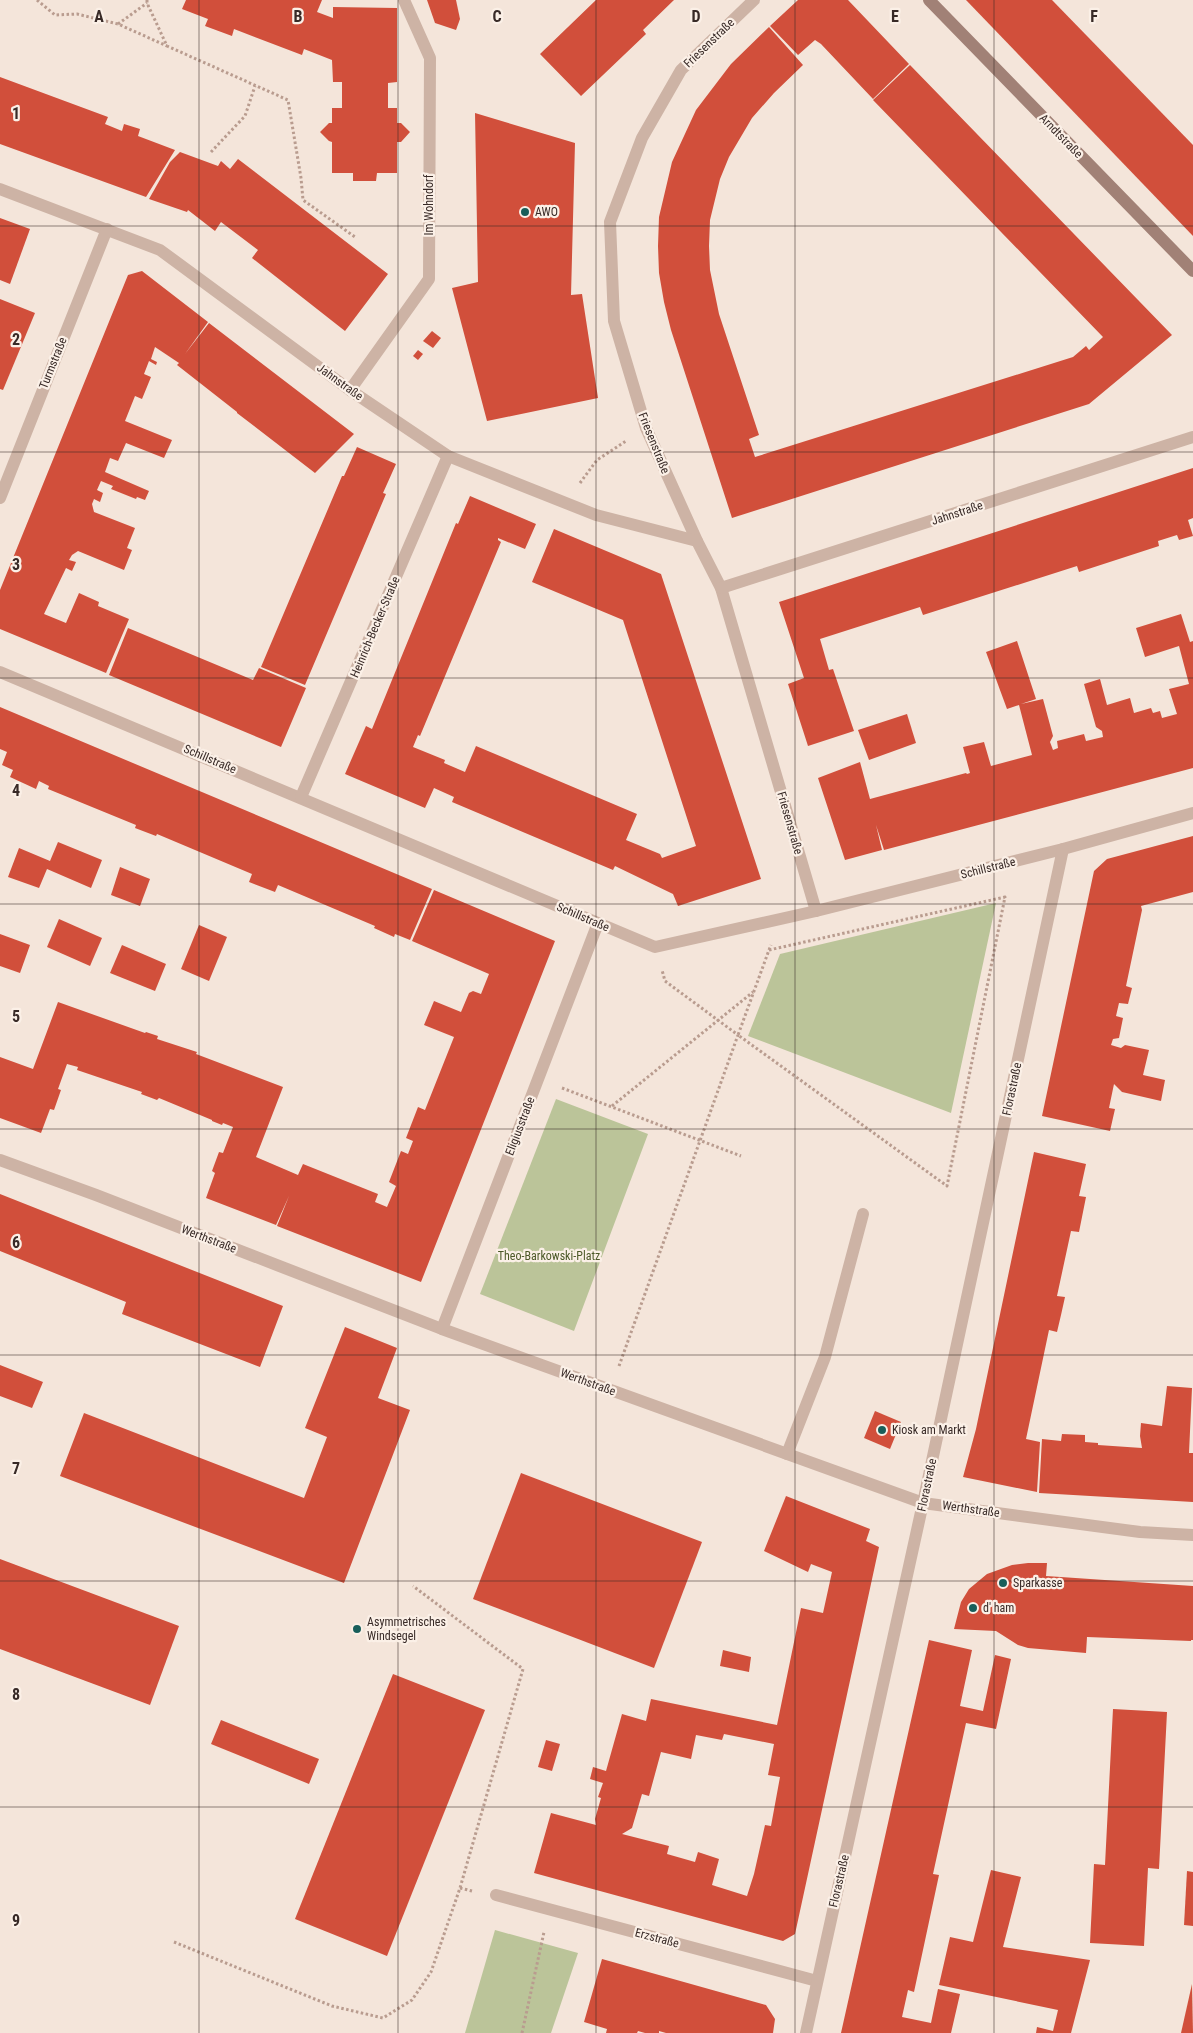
<svg xmlns="http://www.w3.org/2000/svg" width="1193" height="2033" font-family="'Roboto Condensed',sans-serif">
  <style>
    .green { fill: #bbc499 }
    .building { fill: #d14f3b; fill-rule: evenodd }
    .lines { fill: none; stroke-linecap: round; stroke-linejoin: round }
    .path { stroke: #b99c8f; stroke-width: 3; stroke-dasharray: 2.5 2.5; stroke-linecap: butt }
    .lane { stroke: #cdb3a5; stroke-width: 12 }
    .street { stroke: #cdb3a5; stroke-width: 12 }
    .secondary { stroke: #a18176; stroke-width: 12 }
    .grid { fill: none; stroke: #382a27; stroke-width: 1; stroke-opacity: 0.55 }
    .poi-dot { fill: #185e5a; stroke: #fbf0e7; stroke-width: 2 }
    .labels { text-anchor: middle; dominant-baseline: central; stroke-width: 4.5; stroke-linejoin: round; paint-order: stroke }
    .street-label { font-size: 12px; fill: #382a27; stroke: #fbf0e7 }
    .poi-label { font-size: 12px; fill: #382a27; stroke: #fbf0e7; text-anchor: start }
    .park-label { font-size: 12px; fill: #4c5928; stroke: #fbf0e7 }
    .grid-label { font-size: 16px; text-anchor: middle; font-weight: bold; fill: #382a27; stroke: #fbf0e7; stroke-width: 4.5; stroke-linejoin: round; paint-order: stroke }
  </style>
  <rect width="100%" height="100%" fill="#f4e5da"/>
  <g class="green">
    <path d="M996,903L951,1113L748,1036L780,954Z"/>
    <path d="M556,1099L648,1134L574,1331L480,1294Z"/>
    <path d="M495,1930L578,1953L551,2033H465Z"/>
  </g>
  <g class="building">
    <path d="M186,0H322L317,12L333,18V7L397,8V82L388,83V108H397V123H401L410,132L401,142H397V173H377L376,181H353V173H332V142L329,141L320,132L329,123H332V108H342V82H333L332,60L304,49L302,55L234,29L232,36L205,26L208,19L182,9Z"/>
    <path d="M427,0H456L460,19L456,30L435,23Z"/>
    <path d="M596,0H674L643,30L646,34L581,96L540,54Z"/>
    <path d="M798,0H848L909,64L873,99L821,44L815,40L798,55L770,26Z"/>
    <path d="M966,0H1052L1193,145V236Z"/>
    <path d="M769,27L803,65L774,93L752,118L729,157L720,179L710,220L709,246L710,270L719,314L759,435L749,439L755,457L1073,357L1086,346L1089,350L1103,337L873,100L910,65L1172,335L1089,404L732,518L671,330L664,302L659,273L658,246L659,217L672,162L696,110L731,64Z"/>
    <path d="M0,77L108,117L105,124L122,131L124,124L140,129L138,136L175,150L146,197L0,144Z"/>
    <path d="M475,113L575,143L571,295L582,294L598,398L487,421L452,288L478,282Z"/>
    <path d="M180,152L218,166L221,161L230,169L238,159L388,274L345,331L252,258L258,250L221,222L215,231L188,210L187,212L149,199L170,162Z"/>
    <path d="M0,218L30,229L10,284L0,280Z"/>
    <path d="M142,271L208,322L185,354L209,323L354,434L315,473L237,413V412L177,365L179,363L155,347L151,359L157,362L156,365L149,361L144,374L151,377L142,399L135,396L125,421L172,440L164,458L126,443L118,461L110,458L105,472L149,491L145,500L137,497L136,499L111,489L113,486L101,481L97,490L103,493L100,502L94,499L92,504L94,512L135,528L127,548L132,550L124,570L78,551L72,555L69,560L76,562L72,571L66,568L44,614L66,623L79,593L99,602L98,606L129,619L106,673L0,629V590L128,275Z"/>
    <path d="M0,299L35,313L3,390L0,389Z"/>
    <path d="M432,331L441,338L433,348L423,341Z"/>
    <path d="M418,350L423,354L418,360L413,356Z"/>
    <path d="M357,447L396,464L383,493L386,494L305,685L261,667L342,476H344Z"/>
    <path d="M1193,468V518L1188,520L1193,536L1179,540L1177,535L1158,541L1159,546L1079,572L1077,566L923,615L920,607L820,639L829,670L833,669L854,731L808,746L788,684L804,678L779,602Z"/>
    <path d="M470,496L536,524L525,549L498,538V540L501,542L420,736L418,735L413,747L445,760L444,763L465,772L476,746L637,814L626,840L660,854L662,858L696,846L623,620L532,582L554,529L661,574L761,879L678,906L673,894L615,866L613,870L452,802L454,797L434,788L425,808L345,774L366,726L372,729L456,523L458,524Z"/>
    <path d="M1181,614L1190,642L1193,641V768L884,850L876,825L882,850L845,860L818,778L860,762L870,799L966,773L967,774L970,773L963,747L984,742L991,766L1032,755L1019,705L1007,709L986,652L1017,641L1036,699L1021,704L1043,699L1053,736L1050,742L1053,750L1058,748L1057,741L1084,734L1086,741L1103,737L1102,731L1096,727L1084,684L1100,679L1107,705L1130,698L1134,713L1151,708L1153,713L1160,711L1162,718L1177,714L1169,689L1189,684L1179,646L1145,657L1136,628Z"/>
    <path d="M128,628L253,680L259,668L306,688L281,747L109,675Z"/>
    <path d="M0,707L432,889L410,940L395,934L394,937L374,928L375,926L278,885L275,892L249,882L252,874L157,834L156,836L135,828L136,825L48,789L49,786L39,781L36,789L10,777L13,770L2,765L7,752L0,749Z"/>
    <path d="M907,714L916,743L869,760L858,730Z"/>
    <path d="M1193,836V892L1141,906L1142,910L1126,986L1132,988L1128,1004L1119,1003L1116,1016L1123,1018L1119,1038L1113,1039L1111,1045L1121,1048L1125,1045L1149,1050L1143,1075L1165,1080L1161,1101L1122,1092L1114,1084L1109,1108L1115,1109L1110,1131L1042,1116L1094,871L1107,859Z"/>
    <path d="M58,842L102,860L91,888L47,869L39,888L8,877L19,848L50,861Z"/>
    <path d="M120,867L150,879L140,906L111,895Z"/>
    <path d="M434,890L555,941L421,1282L277,1226L289,1196L276,1225L206,1198L215,1173L212,1171L219,1152L223,1153L233,1127L223,1123L222,1125L212,1121V1120L159,1098L157,1100L141,1094L142,1092L77,1070L78,1067L67,1064L58,1089L61,1090L54,1110L50,1109L41,1133L0,1118V1057L33,1069L58,1002L145,1033L146,1032L158,1036L157,1039L197,1052L196,1054L283,1087L256,1157L298,1175L303,1164L378,1194L375,1202L387,1207L396,1186L389,1182L401,1151L408,1154L413,1141L406,1138L418,1107L425,1110L454,1037L424,1025L434,1001L461,1012L469,993L473,991L481,994L489,974L412,941Z"/>
    <path d="M59,919L102,938L90,966L47,947Z"/>
    <path d="M199,925L227,937L209,981L181,969Z"/>
    <path d="M0,934L30,945L20,973L0,966Z"/>
    <path d="M122,945L166,964L155,991L110,973Z"/>
    <path d="M1034,1152L1086,1164L1079,1196L1086,1197L1079,1232L1071,1231L1057,1296L1065,1297L1061,1315L1057,1332L1049,1330L1026,1439L1040,1442L1037,1492L963,1477L976,1429Z"/>
    <path d="M0,1194L283,1306L260,1367L122,1314L126,1302L0,1251Z"/>
    <path d="M345,1327L397,1348L378,1398L410,1410L344,1583L60,1476L84,1413L304,1498L327,1437L305,1428Z"/>
    <path d="M0,1365L43,1382L32,1408L0,1396Z"/>
    <path d="M1167,1386L1192,1388L1189,1453H1193V1502L1039,1493L1042,1439L1061,1441L1062,1434L1085,1435V1442L1098,1443V1445L1142,1448L1140,1436L1141,1423L1162,1426Z"/>
    <path d="M875,1411L901,1422L890,1449L864,1438Z"/>
    <path d="M521,1473L702,1542L654,1668L473,1599Z"/>
    <path d="M786,1496L870,1529L866,1541L879,1547L795,1934L783,1941L534,1873L551,1813L596,1825L595,1819L601,1798L598,1797L603,1783L590,1779L593,1767L606,1771L622,1714L646,1721L651,1699L777,1725L801,1608L823,1613L832,1572L811,1564L808,1572L764,1551ZM724,1734L774,1744L768,1775L780,1777L771,1826L765,1825L754,1874L747,1896L712,1885L719,1859L698,1852L695,1862L667,1854L669,1846L622,1834L632,1828L642,1794L649,1796L661,1752L691,1759L696,1735L722,1740Z"/>
    <path d="M0,1559L179,1626L150,1705L0,1649Z"/>
    <path d="M1028,1563H1047L1046,1576L1193,1586V1640H1191V1641L1087,1637L1086,1653L1028,1648L1018,1645L996,1631L954,1629L961,1602L969,1589L987,1574L1012,1565Z"/>
    <path d="M929,1640L972,1650L960,1706L983,1711L995,1655L1011,1659L996,1729L966,1723L933,1874L939,1875L914,1992L908,1990L902,2017L931,2023L938,1989L960,1994L951,2033H841Z"/>
    <path d="M723,1650L751,1657L749,1672L720,1666Z"/>
    <path d="M393,1674L485,1710L387,1956L295,1919Z"/>
    <path d="M1113,1709L1167,1712L1159,1869L1148,1868L1144,1946L1090,1943L1094,1864L1105,1865Z"/>
    <path d="M221,1720L319,1759L309,1784L211,1744Z"/>
    <path d="M546,1740L560,1744L552,1771L538,1767Z"/>
    <path d="M991,1870L1021,1877L1003,1947L1090,1960L1071,2033H1036L1037,2027L1053,2031L1058,2010L939,1985L950,1937L973,1942Z"/>
    <path d="M1187,1871L1193,1872V1926L1184,1925Z"/>
    <path d="M602,1959L766,2005L775,2019L773,2033H666L659,2031V2033H645L638,2031L637,2033H606L607,2029L584,2022Z"/>
    <path d="M1192,1984L1193,2033H1181Z"/>
  </g>
  <g class="lines">
    <g class="path">
      <path d="M37,0L55,15L77,14L118,24L167,46"/>
      <path d="M147,0V3L167,46L288,100L301,178L303,200L355,237"/>
      <path d="M118,24L147,3"/>
      <path d="M211,152L245,116L255,86"/>
      <path d="M580,483L597,460L626,441"/>
      <path d="M769,950L1005,897L947,1186L738,1035L769,950L771,945"/>
      <path d="M562,1088L741,1156"/>
      <path d="M612,1106L753,992"/>
      <path d="M619,1366L738,1035L665,981L662,970"/>
      <path d="M460,1888L472,1891"/>
      <path d="M174,1942L332,2006L383,2018L412,2000L431,1972L460,1888L523,1669L413,1586"/>
      <path d="M522,2033L544,1932"/>
    </g>
    <path class="lane" d="M787,1454L825,1357L863,1214"/>
    <g class="street">
      <path d="M754,0L681,70L642,138L610,222L614,321L646,428L697,541L721,588L816,911"/>
      <path d="M0,189L160,250L350,390L448,456L596,515L697,541"/>
      <path d="M350,390L429,279L430,58L404,0"/>
      <path d="M0,498L107,229"/>
      <path d="M721,588L1193,437"/>
      <path d="M0,672L655,947L816,911L1063,849L1193,813"/>
      <path d="M301,797L448,456"/>
      <path d="M0,1160L96,1195L442,1329L923,1503L1140,1532L1193,1535"/>
      <path d="M442,1329L598,923"/>
      <path d="M496,1895L817,1981"/>
      <path d="M806,2033L923,1503L1063,849"/>
    </g>
    <path class="secondary" d="M929,0L1193,271"/>
  </g>
  <path class="grid" d="M199,0V2033M398,0V2033M596,0V2033M795,0V2033M994,0V2033M0,226H1193M0,452H1193M0,678H1193M0,904H1193M0,1129H1193M0,1355H1193M0,1581H1193M0,1807H1193"/>
  <g class="poi-dot">
    <circle cx="525" cy="212" r="5"/>
    <circle cx="882" cy="1430" r="5"/>
    <circle cx="1003" cy="1583" r="5"/>
    <circle cx="973" cy="1608" r="5"/>
    <circle cx="357" cy="1629" r="5"/>
  </g>
  <g class="labels">
    <g class="street-label">
      <text transform="translate(709 43) rotate(-44)">Friesenstraße</text>
      <text transform="translate(1061 136) rotate(46)">Arndtstraße</text>
      <text transform="translate(429 205) rotate(-90)">Im Wohndorf</text>
      <text transform="translate(53 363) rotate(-68)">Turmstraße</text>
      <text transform="translate(340 382) rotate(36)">Jahnstraße</text>
      <text transform="translate(654 443) rotate(68)">Friesenstraße</text>
      <text transform="translate(957 513) rotate(-18)">Jahnstraße</text>
      <text transform="translate(375 627) rotate(-67)">Heinrich-Becker-Straße</text>
      <text transform="translate(210 759) rotate(23)">Schillstraße</text>
      <text transform="translate(790 823) rotate(74)">Friesenstraße</text>
      <text transform="translate(988 868) rotate(-14)">Schillstraße</text>
      <text transform="translate(583 917) rotate(23)">Schillstraße</text>
      <text transform="translate(1012 1089) rotate(-78)">Florastraße</text>
      <text transform="translate(520 1126) rotate(-69)">Eligiusstraße</text>
      <text transform="translate(209 1239) rotate(21)">Werthstraße</text>
      <text transform="translate(588 1382) rotate(20)">Werthstraße</text>
      <text transform="translate(927 1485) rotate(-78)">Florastraße</text>
      <text transform="translate(971 1509) rotate(8)">Werthstraße</text>
      <text transform="translate(839 1881) rotate(-77)">Florastraße</text>
      <text transform="translate(657 1938) rotate(15)">Erzstraße</text>
    </g>
    <g class="poi-label">
      <text x="535" y="212">AWO</text>
      <text x="892" y="1430">Kiosk am Markt</text>
      <text x="1013" y="1583">Sparkasse</text>
      <text x="983" y="1608">d' ham</text>
      <text x="367" y="1622">Asymmetrisches<tspan x="367" dy="14">Windsegel</tspan></text>
    </g>
    <g class="park-label">
      <text x="549" y="1256">Theo-Barkowski-Platz</text>
    </g>
  </g>
  <g class="grid-label">
    <text x="99" y="22">A</text>
    <text x="298" y="22">B</text>
    <text x="497" y="22">C</text>
    <text x="696" y="22">D</text>
    <text x="895" y="22">E</text>
    <text x="1094" y="22">F</text>
    <text x="16" y="119">1</text>
    <text x="16" y="345">2</text>
    <text x="16" y="570">3</text>
    <text x="16" y="796">4</text>
    <text x="16" y="1022">5</text>
    <text x="16" y="1248">6</text>
    <text x="16" y="1474">7</text>
    <text x="16" y="1700">8</text>
    <text x="16" y="1926">9</text>
  </g>
</svg>
